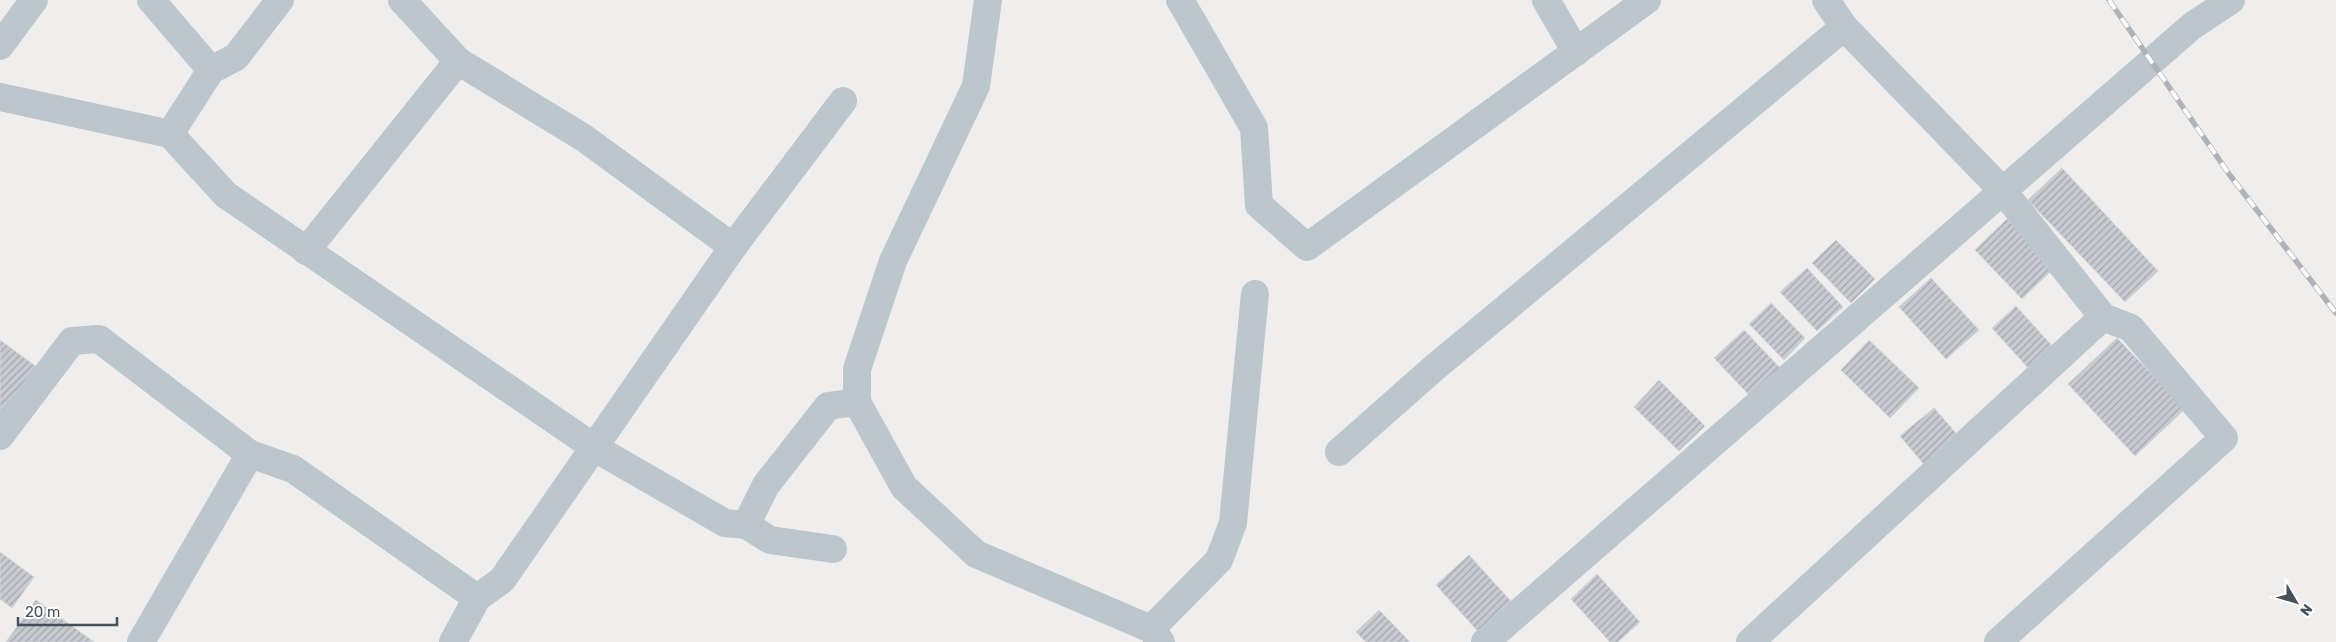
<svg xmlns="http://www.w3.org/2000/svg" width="2336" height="642" font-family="Rubik,sans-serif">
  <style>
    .building { fill: url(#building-hatch); stroke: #d1d4d9 }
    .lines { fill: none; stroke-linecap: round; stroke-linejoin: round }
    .street { stroke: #bbc6cd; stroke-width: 28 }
    .rail-casing { stroke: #afb3b8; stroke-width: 5.5 }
    .rail { stroke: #fff; stroke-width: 4; stroke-dasharray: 11; stroke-linecap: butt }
  </style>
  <defs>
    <pattern id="building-hatch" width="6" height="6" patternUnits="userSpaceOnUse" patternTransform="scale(1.25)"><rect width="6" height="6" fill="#c7cbd0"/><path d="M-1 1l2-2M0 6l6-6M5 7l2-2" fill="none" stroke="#a3a7ac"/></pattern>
  </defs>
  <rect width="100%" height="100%" fill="#f0eded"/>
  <g class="building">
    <path d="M2062,168L2158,271L2125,302L2028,200Z"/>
    <path d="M2007,219L2054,268L2022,299L1975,250Z"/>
    <path d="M1836,240L1875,279L1851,303L1812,263Z"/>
    <path d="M1807,268L1843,307L1817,331L1780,292Z"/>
    <path d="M1931,278L1979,330L1946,359L1899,307Z"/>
    <path d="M1771,303L1805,338L1784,360L1749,324Z"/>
    <path d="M2016,306L2054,348L2030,370L1992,328Z"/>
    <path d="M1744,330L1780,368L1750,396L1714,358Z"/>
    <path d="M2117,338L2185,409L2135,456L2068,384Z"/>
    <path d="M0,340L42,371L0,426Z"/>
    <path d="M1869,340L1919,388L1890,418L1841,370Z"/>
    <path d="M1659,380L1705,426L1679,451L1634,407Z"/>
    <path d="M1934,408L1962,440L1928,469L1900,436Z"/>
    <path d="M0,552L34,577L12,608L0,599Z"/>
    <path d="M1469,555L1517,608L1484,638L1436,585Z"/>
    <path d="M1597,574L1640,622L1618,642H1610L1571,599Z"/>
    <path d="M36,600L94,642H6Z"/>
    <path d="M1379,610L1410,642H1366L1356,632Z"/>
  </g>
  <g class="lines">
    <g class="street">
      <path d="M151,0L211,70"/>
      <path d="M402,0L458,61L584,138L733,247"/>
      <path d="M988,0L976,86L893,261L857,369V402L904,487L976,554L1151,629L1161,642"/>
      <path d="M1180,0L1254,128L1259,205L1307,247L1647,0"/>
      <path d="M1546,0L1576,52"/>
      <path d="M1826,0L1844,27L2003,191L2103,317L2131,328L2224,438L1998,642"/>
      <path d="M0,46L34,0"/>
      <path d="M0,97L170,134L226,195L595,448L725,523L746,525L770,540L833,549"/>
      <path d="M170,134L211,70L236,57L280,0"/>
      <path d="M306,251L458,61"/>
      <path d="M0,436L72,341L99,339L250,454L293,469L477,598"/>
      <path d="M1339,452L1434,368L1844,27"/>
      <path d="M746,525L766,485L828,406L857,402"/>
      <path d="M1151,629L1219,560L1233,523L1255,294"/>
      <path d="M141,642L250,454"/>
      <path d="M453,642L477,598L502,580L733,247L843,101"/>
      <path d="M1485,642L2192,26L2231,0"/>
      <path d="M1750,642L2103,317"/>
    </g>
    <g class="rail-casing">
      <path id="rail" d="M2109,0L2229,174L2336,313"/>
    </g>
    <use href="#rail" class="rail"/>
  </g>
  <g transform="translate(2296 602) rotate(128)" stroke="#ffffff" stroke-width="4" paint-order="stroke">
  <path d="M0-4L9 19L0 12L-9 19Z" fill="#45525b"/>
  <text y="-8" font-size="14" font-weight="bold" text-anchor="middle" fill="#45525b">N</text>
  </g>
  <path d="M18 617v8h99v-8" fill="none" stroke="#45525b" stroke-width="2.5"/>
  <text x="25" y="617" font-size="15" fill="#45525b" stroke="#ffffff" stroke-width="4" paint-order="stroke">20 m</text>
</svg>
